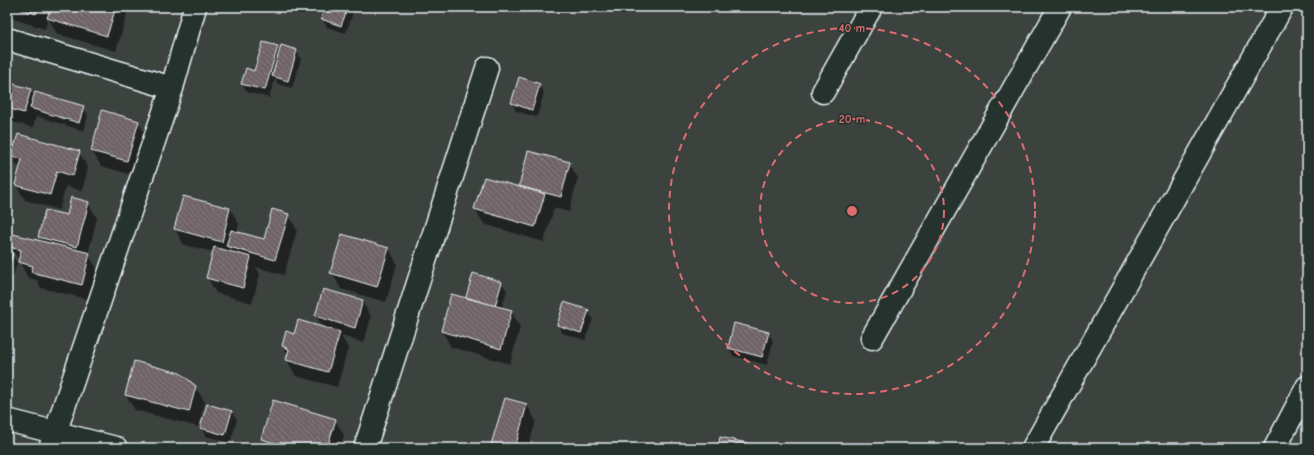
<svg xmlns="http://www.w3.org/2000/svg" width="1314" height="455" font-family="'Comic Neue',sans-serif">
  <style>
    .shadow { fill: #0007 }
    .building { fill: url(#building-back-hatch); stroke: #e8f1f8 }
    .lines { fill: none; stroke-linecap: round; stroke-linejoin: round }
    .street-casing { stroke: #e8f1f8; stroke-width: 25 }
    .street { stroke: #26332d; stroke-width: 22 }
    .ring { fill: none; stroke: #dc6e71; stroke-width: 2; stroke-dasharray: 7 5 }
    .centre { fill: #dc6e71; stroke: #26332d; stroke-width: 2 }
    .ring-label { font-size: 12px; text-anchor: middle; font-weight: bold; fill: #dc6e71; stroke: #26332d; stroke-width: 3; stroke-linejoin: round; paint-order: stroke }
  </style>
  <defs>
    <pattern id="building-back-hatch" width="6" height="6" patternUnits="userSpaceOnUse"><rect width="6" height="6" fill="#6f6467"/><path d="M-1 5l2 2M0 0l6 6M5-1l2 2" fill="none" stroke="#847b7e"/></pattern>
  </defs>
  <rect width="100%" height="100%" fill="#3c423e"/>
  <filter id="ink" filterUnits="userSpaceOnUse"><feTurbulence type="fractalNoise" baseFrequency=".025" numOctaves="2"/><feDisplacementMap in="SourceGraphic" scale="8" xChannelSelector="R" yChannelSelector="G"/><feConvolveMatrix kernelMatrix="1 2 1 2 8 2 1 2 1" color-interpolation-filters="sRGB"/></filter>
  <g filter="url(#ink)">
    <g class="shadow">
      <path d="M7,7H126L128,11L116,51L57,34L48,18L45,29L7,17Z"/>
      <path d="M286,7H295V10Z"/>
      <path d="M326,7H355L346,33L327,27L322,19Z"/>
      <path d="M389,7H397L395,10Z"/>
      <path d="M277,47L280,52L296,51L301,59L292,88L278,84L275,79L269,98L247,92L242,84Z"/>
      <path d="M7,83L30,90L35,97L83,107L88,115L84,131L36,116L33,128L7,120Z"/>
      <path d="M540,85L544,93L537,117L516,111L512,102Z"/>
      <path d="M138,122L147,137L136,176L101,166L92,151Z"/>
      <path d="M79,152L88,168L82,191L66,186L59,210L25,200L16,185L20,170L12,157Z"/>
      <path d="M529,152L569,163L578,178L569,212L554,208L544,242L484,224L475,209L520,187Z"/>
      <path d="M88,203L97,218L88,254L98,270L91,300L41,288L37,280L28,278L11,246L42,242L39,237Z"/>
      <path d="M230,208L239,224L237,232L264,240L288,214L297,230L284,275L256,267L260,274L252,303L216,293L207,277L214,252L184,245L175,229Z"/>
      <path d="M389,248L397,264L386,302L341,289L332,273Z"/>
      <path d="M7,253L12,255L17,263L13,277L7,275Z"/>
      <path d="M474,274L502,283L507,291L501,309L511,311L520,327L510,364L451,347L442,331L469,300L467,297Z"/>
      <path d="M362,301L371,317L364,343L341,336L348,348L337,387L296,376L287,360L288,355L283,346L295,335L323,328L316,316Z"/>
      <path d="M588,311L593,319L585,340L562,333L558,325Z"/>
      <path d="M769,333L773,341L767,365L733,356L729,348Z"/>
      <path d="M195,387L205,402L198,427L135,410L126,395Z"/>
      <path d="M505,399L527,405L536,421L528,448H491Z"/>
      <path d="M208,405L232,412L237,420L230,443L206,436L201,428Z"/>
      <path d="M335,420L344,435L340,448H268L262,439Z"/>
    </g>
    <g class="building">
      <path d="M13,7H38L36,14Z"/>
      <path d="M51,7H116L107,36L47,18Z"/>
      <path d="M325,7H348L341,26L321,19Z"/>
      <path d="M263,42L278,46L265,90L241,84L246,68L254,71Z"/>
      <path d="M281,45L297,50L288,81L272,76Z"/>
      <path d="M519,77L540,84L532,110L511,103Z"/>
      <path d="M7,82L31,89L24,113L7,108Z"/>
      <path d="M35,92L84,106L79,123L30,108Z"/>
      <path d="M102,110L139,121L127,161L91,151Z"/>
      <path d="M18,134L80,151L73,176L57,171L50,195L15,185L22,159L11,157Z"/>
      <path d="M528,151L570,162L561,197L519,186Z"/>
      <path d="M484,177L545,194L535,227L474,209Z"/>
      <path d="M183,196L230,208L222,242L174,229Z"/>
      <path d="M71,197L89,202L77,247L38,237L45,210L67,215Z"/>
      <path d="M272,209L289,214L275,260L226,246L231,230L264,239Z"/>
      <path d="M13,234L90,253L82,285L31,272L33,266L18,262L21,250L9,247Z"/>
      <path d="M342,234L389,248L377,287L330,273Z"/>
      <path d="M214,247L251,257L243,288L206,278Z"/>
      <path d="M7,252L13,254L8,269H7Z"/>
      <path d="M473,273L502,282L495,306L466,297Z"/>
      <path d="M323,289L363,300L355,328L315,316Z"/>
      <path d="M451,294L512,310L501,349L441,331Z"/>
      <path d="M564,302L589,310L581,333L557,325Z"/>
      <path d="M298,320L340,332L328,372L286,360L289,349L282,346L286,331L294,334Z"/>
      <path d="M734,323L769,332L762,357L728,348Z"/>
      <path d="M134,361L180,373L196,386L189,412L125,395Z"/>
      <path d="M505,398L527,404L515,448H490Z"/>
      <path d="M273,400L336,419L327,448H291L261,439Z"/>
      <path d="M207,404L232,411L225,435L200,428Z"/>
      <path d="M720,437L747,443L746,448H718Z"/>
    </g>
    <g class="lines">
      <g class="street-casing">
        <g id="street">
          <path d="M7,39L172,88L195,7"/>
          <path d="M823,92L871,7"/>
          <path d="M872,338L1060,7"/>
          <path d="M7,420L116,448"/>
          <path d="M50,448L172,88"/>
          <path d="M365,448L487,68"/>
          <path d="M1033,448L1282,7"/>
          <path d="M1275,448L1307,387"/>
        </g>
      </g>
      <use href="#street" class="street"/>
    </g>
  </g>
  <g class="ring">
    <circle cx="852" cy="211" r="92"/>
    <circle cx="852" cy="211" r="183"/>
  </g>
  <circle cx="852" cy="211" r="6" class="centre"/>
  <g class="ring-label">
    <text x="852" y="32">40 m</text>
    <text x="852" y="123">20 m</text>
  </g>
  <rect width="1314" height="455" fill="none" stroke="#26332d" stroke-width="24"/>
  <rect x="12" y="12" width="1290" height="431" fill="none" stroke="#e8f1f8" stroke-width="1.5" filter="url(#ink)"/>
</svg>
